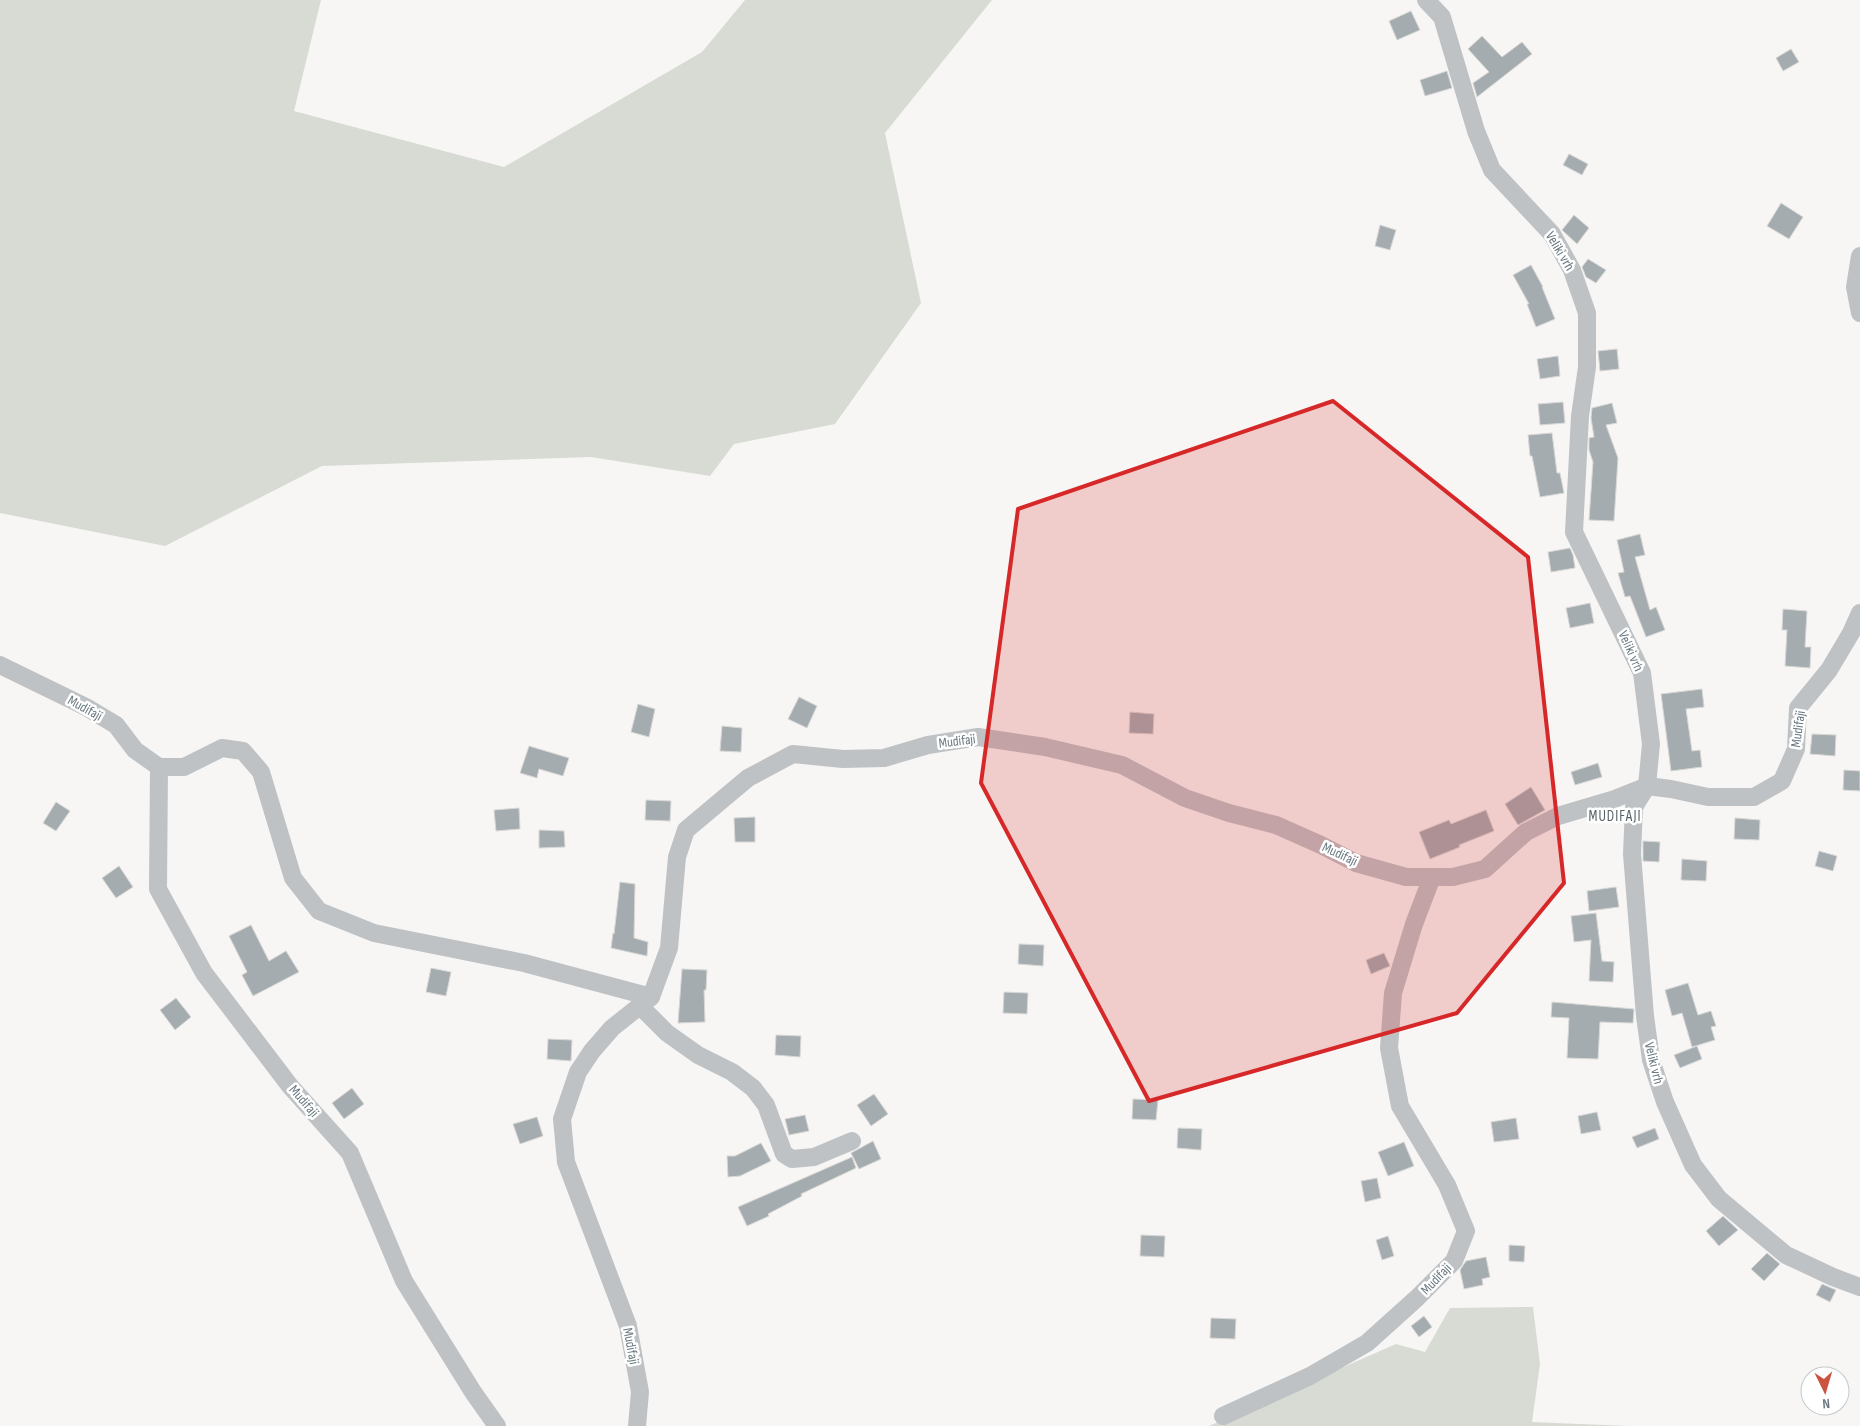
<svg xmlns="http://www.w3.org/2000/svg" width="1860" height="1426" font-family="'Sofia Sans Condensed',sans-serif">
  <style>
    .green { fill: #d7dbd4 }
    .building { fill: #a4acb0; stroke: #d8d8d6 }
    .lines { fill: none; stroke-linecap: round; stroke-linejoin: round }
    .minor { stroke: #bec2c5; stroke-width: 18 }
    .marked { fill: #d62828; fill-opacity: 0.2; stroke: #d62828; stroke-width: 4; stroke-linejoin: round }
    .labels { text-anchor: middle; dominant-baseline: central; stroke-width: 5; stroke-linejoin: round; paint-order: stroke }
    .street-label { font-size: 14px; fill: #6a7981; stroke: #fff }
    .neighbourhood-label { font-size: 15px; letter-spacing: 1px; fill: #566167; stroke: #fff }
  </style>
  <rect width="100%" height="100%" fill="#f7f6f4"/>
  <g class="green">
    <path d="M0,0H321L294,111L504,167L702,52L745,0H992L885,133L921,303L835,424L734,444L710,476L591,457L322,466L165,546L0,513Z"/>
    <path d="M1533,1307L1540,1364L1532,1422L1628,1426H1209L1396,1344L1425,1352L1450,1308Z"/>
  </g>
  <g class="building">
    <path d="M1411,11L1420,30L1397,40L1389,21Z"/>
    <path d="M1482,36L1502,57L1522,42L1532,54L1477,97L1473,83L1489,72L1468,49Z"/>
    <path d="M1791,49L1799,62L1783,71L1776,58Z"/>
    <path d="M1447,71L1452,88L1425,96L1420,80Z"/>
    <path d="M1569,154L1588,164L1582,175L1563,165Z"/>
    <path d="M1781,203L1803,217L1789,239L1767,226Z"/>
    <path d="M1574,215L1589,228L1577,244L1562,230Z"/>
    <path d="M1380,225L1396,230L1390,250L1375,246Z"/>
    <path d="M1588,259L1606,270L1596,283L1586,277L1582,267Z"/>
    <path d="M1531,265L1543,287H1542L1555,319L1536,327L1527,304H1529L1513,275Z"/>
    <path d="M1617,349L1619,369L1600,371L1598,351Z"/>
    <path d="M1558,356L1560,376L1540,379L1537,359Z"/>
    <path d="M1563,402L1565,423L1540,425L1538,404Z"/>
    <path d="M1612,403L1617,423L1606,425L1618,458L1614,521L1589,520L1593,462L1589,450V438L1594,437L1591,418L1592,408Z"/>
    <path d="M1552,433L1557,473H1560L1564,493L1540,497L1532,456H1530L1528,435Z"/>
    <path d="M1640,534L1645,555L1635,557L1650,610L1656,607L1665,630L1646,637L1630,596L1625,597L1618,573L1624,572L1617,540Z"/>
    <path d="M1570,548L1573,555L1575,568L1551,572L1548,552Z"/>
    <path d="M1590,603L1594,623L1570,628L1566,608Z"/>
    <path d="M1783,609L1807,611L1805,647H1811L1810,668L1785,666L1787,630H1782Z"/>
    <path d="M1702,689L1704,707L1686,709L1692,751L1700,750L1702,767L1671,771L1661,694Z"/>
    <path d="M799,697L817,706L807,728L788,719Z"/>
    <path d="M638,704L655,709L649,737L631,732Z"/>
    <path d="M1130,712L1154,714L1153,734L1129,733Z"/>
    <path d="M722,726L742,728L741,752L720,751Z"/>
    <path d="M1812,734L1836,735L1835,756L1810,754Z"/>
    <path d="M529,746L569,758L563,776L539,769L537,778L520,773Z"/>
    <path d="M1598,763L1602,777L1575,785L1571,772Z"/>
    <path d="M1844,770L1860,771V791L1843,790Z"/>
    <path d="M1531,787L1545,810L1518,825L1505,804Z"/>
    <path d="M646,800L671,801L670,821L645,820Z"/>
    <path d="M56,802L70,811L56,831L43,823Z"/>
    <path d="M519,808L520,829L496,831L494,810Z"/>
    <path d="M1486,810L1494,831L1459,845L1460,847L1430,859L1419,832L1449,820L1451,824Z"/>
    <path d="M755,817V842H735L734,818Z"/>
    <path d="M1735,818L1760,820L1759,840L1734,839Z"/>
    <path d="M539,830L564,831L565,847L539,848Z"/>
    <path d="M1643,841L1660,842L1659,862L1643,861Z"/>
    <path d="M1819,851L1837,856L1833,871L1815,866Z"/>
    <path d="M1682,859L1707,861L1706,881L1681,880Z"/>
    <path d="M119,866L133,887L116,898L102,878Z"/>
    <path d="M620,882L635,884L634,938L648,942L647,956L611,948L613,933L614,934Z"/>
    <path d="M1616,887L1619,907L1589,911L1587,891Z"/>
    <path d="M1596,913L1602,961L1614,962L1613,982L1589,981L1591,940L1574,942L1571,916Z"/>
    <path d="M251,925L269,961L286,951L299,972L253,996L242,975L247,972L229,936Z"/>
    <path d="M1019,944L1044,945L1043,966L1018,964Z"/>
    <path d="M1384,953L1390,966L1371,974L1366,960Z"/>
    <path d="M431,968L451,972L446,996L426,992Z"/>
    <path d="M682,969L707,970L706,990H704L705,1022L678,1023Z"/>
    <path d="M1688,983L1698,1015L1711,1011L1716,1026L1711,1027L1715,1040L1692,1047L1682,1013L1672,1016L1665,990Z"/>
    <path d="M1004,992L1028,993L1027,1014L1003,1013Z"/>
    <path d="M176,998L191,1017L175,1030L160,1010Z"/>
    <path d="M1552,1002L1634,1009L1633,1023L1600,1022L1598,1059L1567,1058L1569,1018L1551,1017Z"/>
    <path d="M776,1035L801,1036L800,1057L775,1055Z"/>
    <path d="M548,1039L572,1040L571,1061L547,1059Z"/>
    <path d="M1697,1046L1702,1059L1680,1068L1674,1055Z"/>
    <path d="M352,1088L364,1104L344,1119L332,1103Z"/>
    <path d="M874,1094L888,1114L871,1126L857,1105Z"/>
    <path d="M1133,1099L1158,1100L1156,1120L1132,1119Z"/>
    <path d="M1597,1112L1601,1130L1581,1134L1578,1116Z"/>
    <path d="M805,1115L809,1131L789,1135L785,1119Z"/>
    <path d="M537,1117L543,1136L520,1144L513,1124Z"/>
    <path d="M1516,1118L1519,1139L1494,1142L1491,1122Z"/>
    <path d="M1178,1128L1202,1129L1201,1150L1177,1148Z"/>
    <path d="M1655,1128L1659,1139L1637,1148L1632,1137Z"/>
    <path d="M873,1141L881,1159L859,1169L851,1153Z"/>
    <path d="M1404,1142L1414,1166L1388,1176L1378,1152Z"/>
    <path d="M761,1143L771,1161L740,1176L728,1177L727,1156H735Z"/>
    <path d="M852,1157L856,1168L801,1194L802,1196L768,1214L769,1216L747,1226L738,1207Z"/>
    <path d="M1377,1178L1381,1198L1365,1202L1361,1181Z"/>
    <path d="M1723,1216L1738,1230L1719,1246L1706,1231Z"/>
    <path d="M1141,1235L1165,1236L1164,1257L1140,1256Z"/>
    <path d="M1388,1236L1394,1256L1382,1260L1376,1240Z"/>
    <path d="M1509,1245L1525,1246L1524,1262L1509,1261Z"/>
    <path d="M1767,1253L1780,1264L1764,1281L1751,1269Z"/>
    <path d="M1486,1257L1490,1277L1482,1279L1483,1285L1464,1289L1460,1270L1466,1261Z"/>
    <path d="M1822,1284L1836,1290L1830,1302L1816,1295Z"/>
    <path d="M1424,1316L1432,1327L1419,1337L1411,1326Z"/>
    <path d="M1211,1318L1236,1319L1235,1339L1210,1338Z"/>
  </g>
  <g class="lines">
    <g class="minor">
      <path d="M1426,0L1442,17L1476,131L1492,170L1552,234L1572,270L1587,313V367L1580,416L1574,532L1642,673L1651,744L1647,786L1634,807L1632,854L1645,1016L1651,1060L1665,1102L1693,1165L1719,1199L1786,1255L1833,1277L1860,1287"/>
      <path d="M1860,256L1855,287L1860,313"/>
      <path d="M0,665L86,707L116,725L135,750L159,767H184L222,748L243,751L261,772L293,878L319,911L374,933L524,963L651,997"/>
      <path d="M159,767L158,889L204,973L290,1086L350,1153L404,1281L473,1392L497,1426"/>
      <path d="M640,1006L667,1033L698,1055L732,1072L753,1088L766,1105L784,1154L792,1159L814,1157L852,1141"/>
      <path d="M1223,1416L1310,1376L1367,1343L1417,1298L1454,1261L1466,1231L1447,1185L1400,1106L1389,1048L1393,993L1414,924L1432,877"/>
      <path d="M637,1426L640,1392L628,1326L566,1162L562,1119L578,1072L592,1051L612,1028L651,997L669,948L677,857L686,830L748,778L793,754L843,759L884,758L928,745L978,737L1045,747L1122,765L1185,798L1229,813L1276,825L1321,845L1356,863L1406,877H1453L1485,869L1526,832L1558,816L1612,800L1647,786L1671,789L1708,797H1754L1782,781L1796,749L1798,708L1829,670L1851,633L1860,613"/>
    </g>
  </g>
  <path class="marked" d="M1333,401L1528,557L1564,883L1457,1013L1149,1101L981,783L1018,509Z"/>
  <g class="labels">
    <g class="street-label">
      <text transform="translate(1560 251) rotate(59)">Veliki vrh</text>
      <text transform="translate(1631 651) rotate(66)">Veliki vrh</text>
      <text transform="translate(85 708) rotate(29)">Mudifaji</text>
      <text transform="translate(1798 729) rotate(-82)">Mudifaji</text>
      <text transform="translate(957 741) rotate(-7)">Mudifaji</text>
      <text transform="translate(1340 854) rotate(25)">Mudifaji</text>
      <text transform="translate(1654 1063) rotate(76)">Veliki vrh</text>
      <text transform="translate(304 1101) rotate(49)">Mudifaji</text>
      <text transform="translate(1436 1279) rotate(-46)">Mudifaji</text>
      <text transform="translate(631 1346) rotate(79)">Mudifaji</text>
    </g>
    <g class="neighbourhood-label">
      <text x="1615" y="816">MUDIFAJI</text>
    </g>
  </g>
  <g transform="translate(1825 1391) rotate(175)"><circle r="24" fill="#ffffff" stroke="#c3c9cd"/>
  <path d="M0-4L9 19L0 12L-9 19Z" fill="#cc533f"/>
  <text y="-8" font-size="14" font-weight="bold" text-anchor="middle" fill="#6a7981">N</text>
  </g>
</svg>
